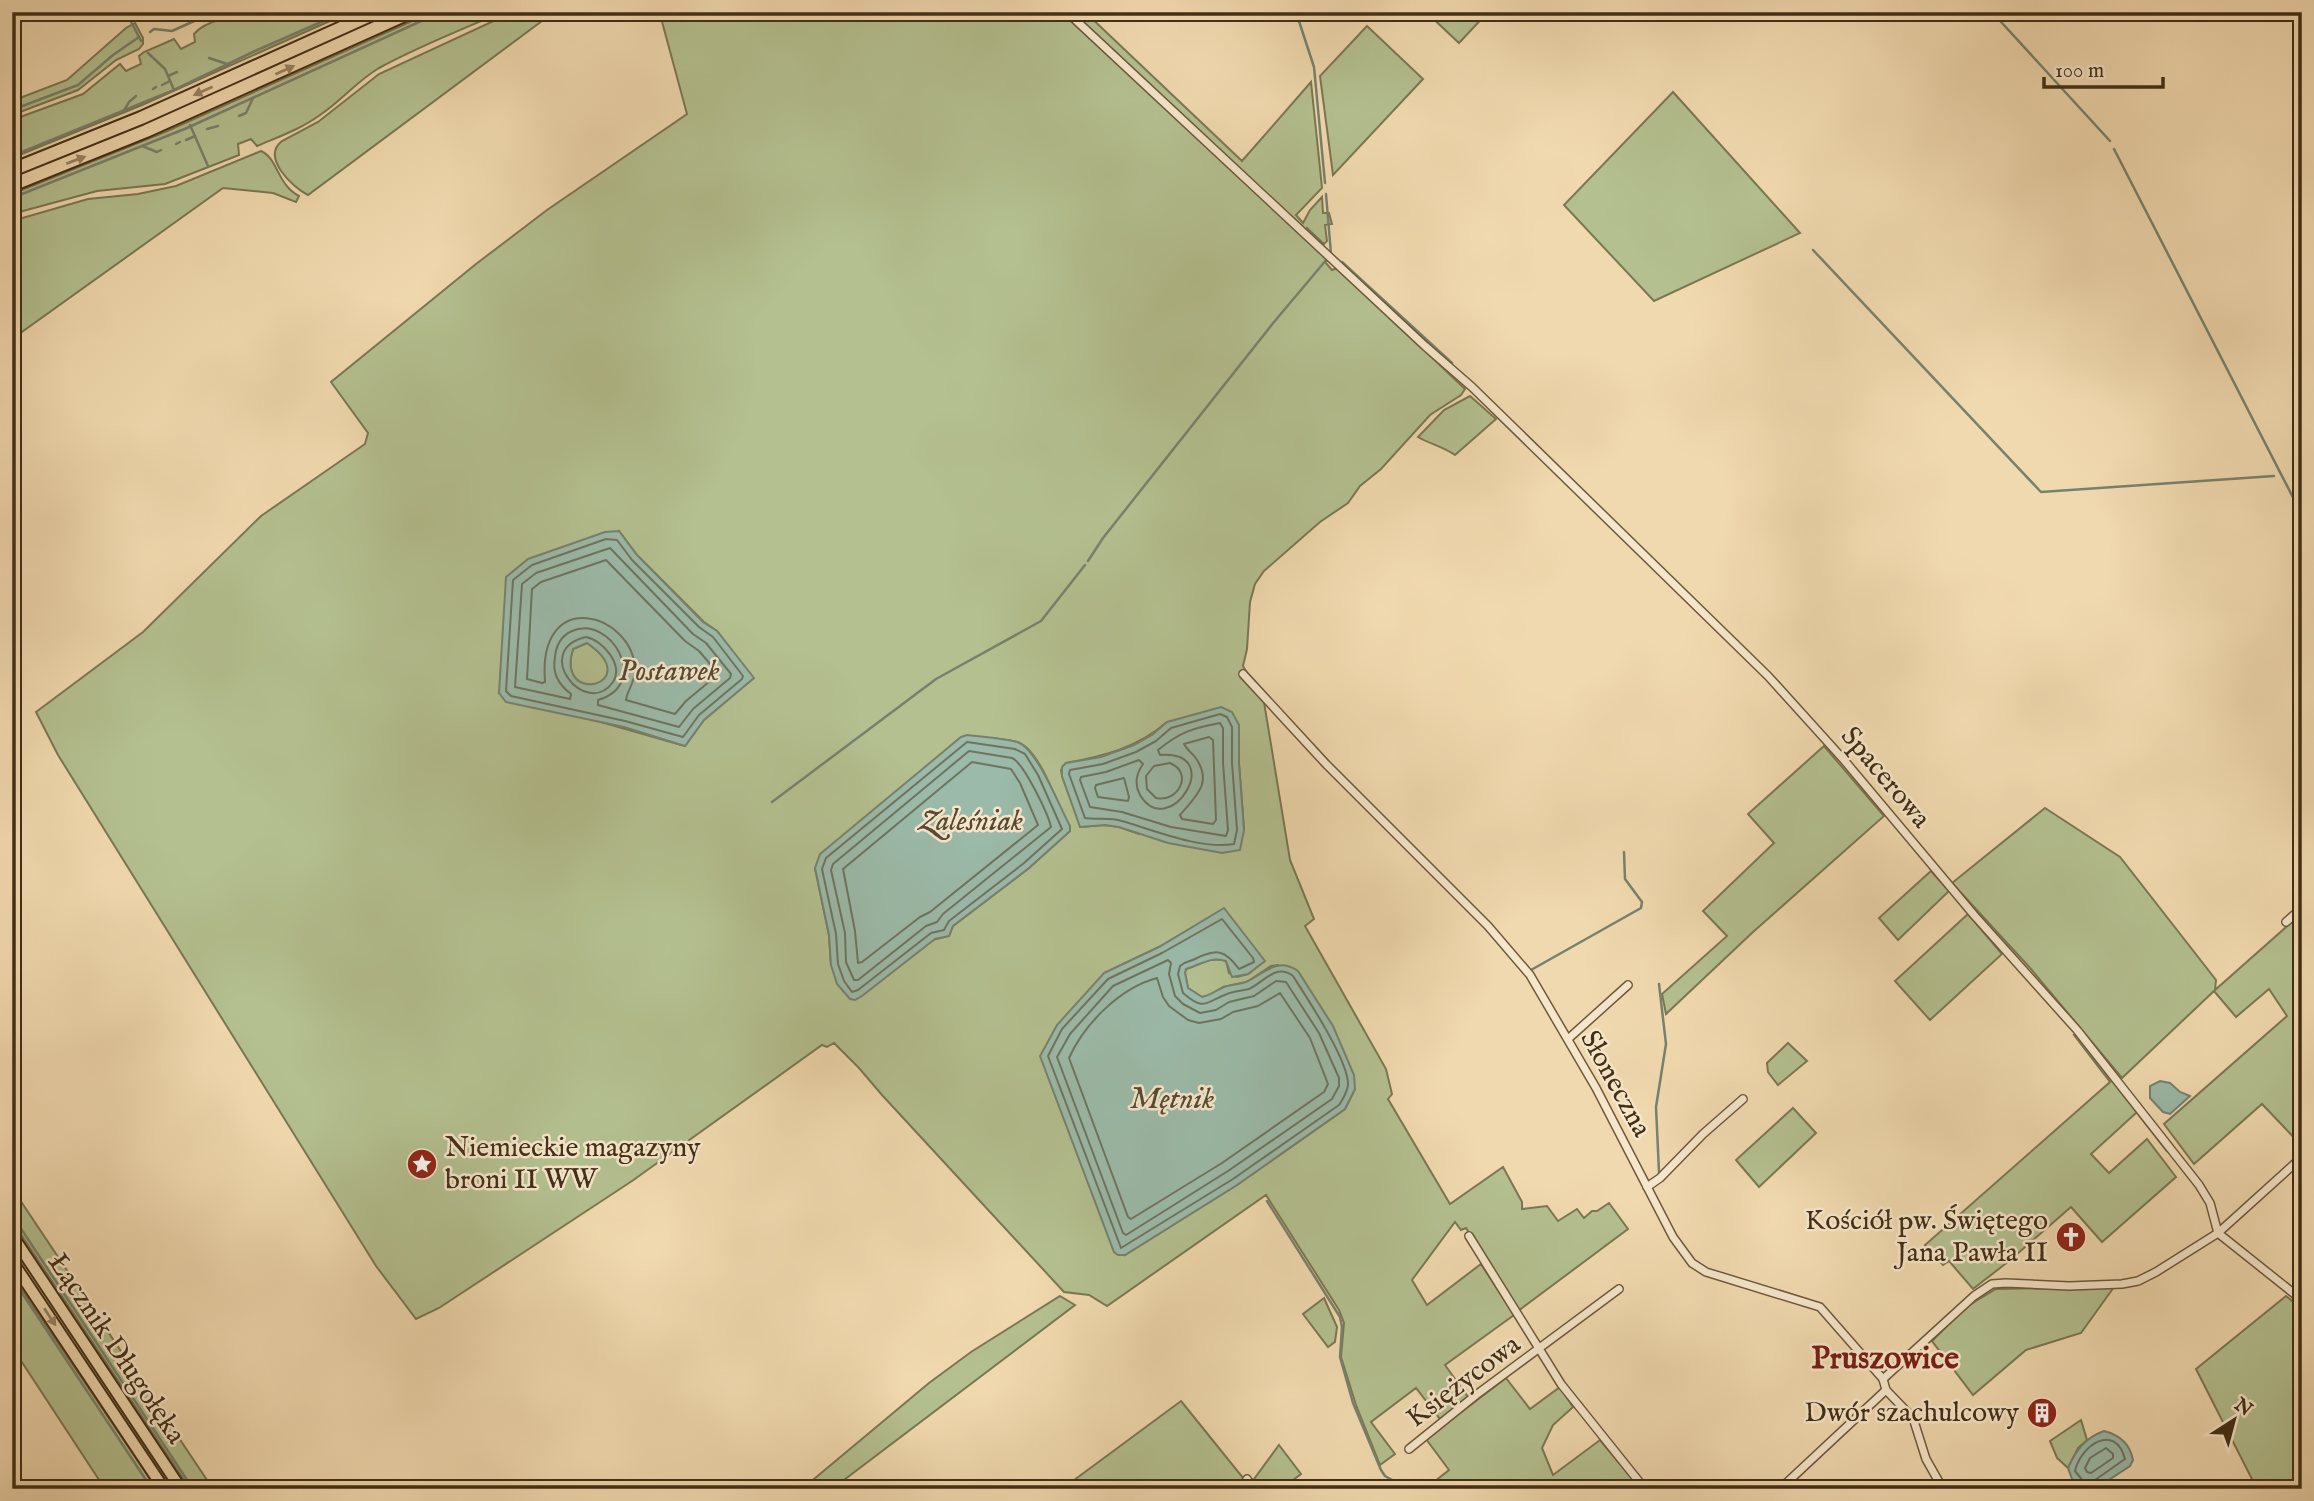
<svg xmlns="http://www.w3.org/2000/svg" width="2314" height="1501" font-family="'IM FELL English',serif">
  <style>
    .green { fill: #b4c090; stroke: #7b7753; stroke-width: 2; fill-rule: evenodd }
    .water { fill: #9bbaa9; stroke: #77826e; stroke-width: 2; fill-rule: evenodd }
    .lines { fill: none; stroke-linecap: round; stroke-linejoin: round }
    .shore { stroke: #6e7460; stroke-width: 2 }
    .stream { stroke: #77826e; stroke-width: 2.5 }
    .minor-casing { stroke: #6e593c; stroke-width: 10 }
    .primary-casing { stroke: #422e16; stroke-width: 14 }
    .motorway-casing { stroke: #422e16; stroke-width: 16 }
    .minor { stroke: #f6e6cb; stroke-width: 7 }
    .primary { stroke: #f1d9af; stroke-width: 10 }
    .motorway { stroke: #f1d9af; stroke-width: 12 }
    .oneway { fill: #9a8462 }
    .labels { text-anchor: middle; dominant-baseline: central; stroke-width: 5; stroke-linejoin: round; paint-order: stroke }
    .street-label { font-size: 28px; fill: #422e16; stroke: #f6e6cb }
    .poi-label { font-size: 28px; fill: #422e16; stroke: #f6e6cb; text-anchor: end }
    .water-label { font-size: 30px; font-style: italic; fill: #544a33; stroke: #f6e6cb }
    .quarter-label { font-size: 32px; font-weight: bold; fill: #7a1f14; stroke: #f6e6cb }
  </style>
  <rect width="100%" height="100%" fill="#f1d9af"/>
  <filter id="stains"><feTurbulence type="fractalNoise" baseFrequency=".00286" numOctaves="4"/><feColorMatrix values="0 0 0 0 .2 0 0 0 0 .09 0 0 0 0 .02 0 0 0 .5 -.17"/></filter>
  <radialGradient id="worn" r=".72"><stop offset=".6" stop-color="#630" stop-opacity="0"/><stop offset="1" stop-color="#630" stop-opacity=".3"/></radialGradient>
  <g class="green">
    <path d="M272,12H350L142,105L12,158V120L83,94L120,64L126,71L141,64L139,56L144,52L174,39L181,49L195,42L194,34C210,15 248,16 272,12Z"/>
    <path d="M432,12H502C461,30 419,46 379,68C357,81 341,101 320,115C301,129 278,137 257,146L251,139L238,144L239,155L165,184L97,191L12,214V194L165,132Z"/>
    <path d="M513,12H554L308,195C292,187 261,157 282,141L318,122L379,74Z"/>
    <path d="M666,12H1085L1242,161L1311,82L1322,188L1296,215L1303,223L1310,210L1322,197L1323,213H1329L1332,224L1325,225L1327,241L1324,244L1307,228L1303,235L1328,259L1325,262L1332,270L1338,268L1465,389L1461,395L1430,415L1381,469L1360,486L1348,503L1320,522L1264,571L1255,584L1250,602L1247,649L1243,666L1264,702L1290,860L1314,919L1305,926L1386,1069L1392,1094L1388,1099L1450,1204L1503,1167L1522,1202V1209L1547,1206L1558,1221L1577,1209L1584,1218L1592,1211H1597L1609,1203L1628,1229L1518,1311L1466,1228L1461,1230L1455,1222L1412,1280L1427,1305L1481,1264L1514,1315L1445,1365L1468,1397L1440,1419L1416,1388L1371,1422L1395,1454L1380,1465L1356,1405L1341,1357L1344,1323L1339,1310L1266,1195L1107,1306L1089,1295L1064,1292L882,1095L859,1068L834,1043L827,1047L822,1045L632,1181L439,1308L416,1319L376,1266L58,755L36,712L143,632L261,516L365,444L368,433L331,382L476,264L547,210L687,114L661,18ZM619,531L637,555L704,622L717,631L753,678L704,720L685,746L499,693ZM1167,722L1239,725V763L1244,830L1139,834L1119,827L1105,825L1081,827L1062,776L1061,770L1066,763C1104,756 1137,748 1167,722ZM961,737C979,738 999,737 1017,742C1040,748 1059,809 1070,831L1029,868L953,926L949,936L831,965L829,935L815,868ZM1224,909L1264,961L1248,974L1237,977L1229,973L1226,961C1210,956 1201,965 1186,969L1185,973L1188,988L1202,997L1212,995L1223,987L1247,982L1271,966L1278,965L1355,1089L1345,1109L1237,1185L1125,1255L1104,973L1159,947Z"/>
    <path d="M1426,12H1488L1459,43Z"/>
    <path d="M135,23L143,38V44L139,49L116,60L78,90L12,115V101L67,80L126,28Z"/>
    <path d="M1367,26L1423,79L1333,175L1320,76Z"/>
    <path d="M1673,92L1800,233L1654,301L1564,205Z"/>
    <path d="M261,151C278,158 277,185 299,196L296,202L273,193L223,188L12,339V221L88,199L138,194L176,186Z"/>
    <path d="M1470,396L1496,419L1455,455C1444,447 1430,444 1418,437L1444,410Z"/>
    <path d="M587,643C648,685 555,708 573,649Z"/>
    <path d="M1824,746L1884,816L1753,932L1666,1014L1662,994L1727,936L1703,911L1774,843L1748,814Z"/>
    <path d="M2045,808L2120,857L2216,980L2215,990L2302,913V1146L2262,1104L2194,1164L2164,1124L2287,1016L2269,989L2236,1017L2214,991L2122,1078L2031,969L1952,883Z"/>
    <path d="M1931,871L1949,891L1898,940L1879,918Z"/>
    <path d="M1968,914L2002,954L1930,1020L1895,981Z"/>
    <path d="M2077,1034L2140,1113H2136L2091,1154L2109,1173L2147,1139L2176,1177L2102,1242L2071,1207L2009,1261L1973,1289L1949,1261L1943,1265L1925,1245L2110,1082L2074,1035Z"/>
    <path d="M1788,1043L1807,1061L1778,1085L1768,1072L1767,1063Z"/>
    <path d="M1793,1108L1816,1133L1759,1187L1736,1160Z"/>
    <path d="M12,1188L213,1489H190L12,1221Z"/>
    <path d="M12,1275L16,1281L157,1489H105L12,1347Z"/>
    <path d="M2114,1287L2081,1333L2026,1350L1973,1395L1932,1341L1966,1307L1996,1289Z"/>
    <path d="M1060,1296L1075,1305L832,1489H802L929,1383L971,1352Z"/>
    <path d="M2286,1296L2302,1309V1489H2257L2196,1369Z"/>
    <path d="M1324,1298L1337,1327L1335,1342L1328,1347L1303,1314Z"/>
    <path d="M1506,1378L1530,1409L1560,1387L1573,1407L1553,1425L1542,1448L1553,1475L1600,1440L1641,1489H1425L1449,1470L1426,1439Z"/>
    <path d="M1181,1401L1252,1489H1062Z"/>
    <path d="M2081,1420L2087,1440L2078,1448L2068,1468L2057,1458L2050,1441Z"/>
    <path d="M1279,1445L1301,1474L1281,1489H1259L1254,1479Z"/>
  </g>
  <g class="water">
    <path d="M619,531L637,555L703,622L717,631L754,678L704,720L685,746L624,727L506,702L499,693L506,577L528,559L605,532ZM587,643C647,684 555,708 573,649Z"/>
    <path d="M1221,707L1232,712L1239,725V763L1244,830L1240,850L1222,853L1168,843L1119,827L1105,825L1080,827L1062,776V767L1066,763L1101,757L1134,745L1152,735L1167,722Z"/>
    <path d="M967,735C983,737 1002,738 1017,742C1037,748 1059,806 1070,826V831L1029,868L953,926L949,936L935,939L862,996L855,1000L850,999L837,984L831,965L829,935L815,868L820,854L961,737Z"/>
    <path d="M1224,908L1265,961L1248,974L1232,977L1226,961C1210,956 1200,965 1186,969L1185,973L1188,988L1202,997C1210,995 1215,991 1222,988C1230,984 1240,985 1248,981C1266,972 1278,957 1298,971L1333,1026L1354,1075L1355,1089L1345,1109L1237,1185L1125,1255H1118L1114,1252L1040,1056L1057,1025L1104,973L1159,947Z"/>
    <path d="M2160,1081L2170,1083L2180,1092L2190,1096L2170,1114L2163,1112L2150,1098V1086Z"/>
    <path d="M2104,1431C2120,1435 2130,1444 2133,1460L2130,1466L2095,1489H2082L2072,1479L2068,1468C2076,1450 2085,1438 2104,1431Z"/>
  </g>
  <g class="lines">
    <g class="shore">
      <path d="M606,539L617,540L632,560L699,627L713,637L743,676L742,679L699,715L683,737L625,721L511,696L506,691L513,580L532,565Z"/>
      <path d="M610,548L693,634L706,643L731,674L730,678L693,709L679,727L598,705V700C652,684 610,614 572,631C561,636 556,646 555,657C552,673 558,684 571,694L570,699L515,687L522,584L536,573Z"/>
      <path d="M606,560L685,641L699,651L717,672L716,676L686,701L675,714L626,700C627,691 635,682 635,670C634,613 537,585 545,682L542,683L527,679L532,589L541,582Z"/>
      <path d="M586,637C602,640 624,664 613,682C586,720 530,650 586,637Z"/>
      <path d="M1220,714L1227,717L1232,727V763L1237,830L1234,844C1202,850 1153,830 1122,821C1110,817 1096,820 1085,818L1069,774L1070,770L1103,764L1136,752L1156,741L1171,728Z"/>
      <path d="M1220,723L1223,728V763L1228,830L1226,836L1171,827L1122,812L1090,807L1080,780L1081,777L1106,772L1139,760L1143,764C1136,774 1134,784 1140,795C1169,843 1228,750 1160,755L1158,750C1180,732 1193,728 1220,723Z"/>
      <path d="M1209,737L1213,740L1216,820L1213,824L1182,819L1180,815C1195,797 1214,783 1195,757C1191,752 1187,750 1184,744Z"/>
      <path d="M967,742L1015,749L1025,754L1038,775L1062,829L1024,863L949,921L944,930L931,933L858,990L852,992L844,981L838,964L836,934L822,869L826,858Z"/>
      <path d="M969,751L1012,758C1024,763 1048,814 1051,827L943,914L937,922L926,926L858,980H854L846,962L845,933L831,870L833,864Z"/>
      <path d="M972,762L1011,769L1020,783L1038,825L930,912L920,917L862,962L858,963L855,931L843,869Z"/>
      <path d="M1170,763C1194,773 1178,803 1156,798L1147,789L1146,776L1154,766Z"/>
      <path d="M1124,778L1129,797L1128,801L1098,797L1095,788L1096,785Z"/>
      <path d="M1222,919L1253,958L1254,962L1239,969C1225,950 1217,948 1195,959C1189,962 1185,961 1180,966L1178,974L1183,993C1205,1012 1205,1002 1227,994C1234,991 1242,991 1249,989C1264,982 1276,963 1293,976C1307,998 1349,1061 1348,1085C1347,1092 1343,1099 1339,1105L1233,1179L1121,1248L1048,1056L1062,1029L1108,979L1162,953Z"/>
      <path d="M1168,960L1171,963L1169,974L1175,996L1183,1004L1200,1013L1216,1010L1229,1002L1254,996L1276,981L1286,982L1319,1033L1339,1078V1086L1332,1099L1228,1171L1126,1235L1123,1233L1057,1057L1070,1034L1113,986Z"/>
      <path d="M1157,978L1163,997L1169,1006L1188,1020L1199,1023L1221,1019L1233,1012L1258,1006L1280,993L1310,1038L1328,1084L1324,1092L1222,1163L1131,1219L1128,1217L1069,1058C1085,1023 1120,988 1157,978Z"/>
      <path d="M2106,1448L2113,1454V1458L2091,1473L2087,1472L2085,1468L2090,1458Z"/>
      <path d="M2086,1489L2088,1487L2075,1471C2081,1445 2115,1422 2125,1459L2095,1480L2090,1487L2092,1489"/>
    </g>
    <g class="stream">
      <path d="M126,12L141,41"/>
      <path d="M669,12L672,15"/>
      <path d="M1296,12L1314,67L1325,183"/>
      <path d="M1992,12L2110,141"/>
      <path d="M150,32L154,29L172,31L214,12"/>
      <path d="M148,53L165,69L174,90"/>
      <path d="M209,58L230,65"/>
      <path d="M168,76L177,72"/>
      <path d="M162,85L170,81"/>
      <path d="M153,89L156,87"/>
      <path d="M12,110L78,85L113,55L139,37"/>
      <path d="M123,112L129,102L136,96"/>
      <path d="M239,116L246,113L253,98"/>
      <path d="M190,125L208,166"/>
      <path d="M207,129L218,126"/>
      <path d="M186,140L195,136"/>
      <path d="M176,144L180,142"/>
      <path d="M142,146L157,152L161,150"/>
      <path d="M2114,149L2302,515"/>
      <path d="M12,156L174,90L255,51L344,12"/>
      <path d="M1326,194L1331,254"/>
      <path d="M12,198L187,128L441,12"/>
      <path d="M1813,250L2041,492L2274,476"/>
      <path d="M1342,262L1452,363"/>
      <path d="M1088,561L1103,538L1274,322L1327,259"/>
      <path d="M772,802L936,679L1041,621L1085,565"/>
      <path d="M1531,970L1641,908L1642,902L1625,879L1624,852"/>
      <path d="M1659,984L1666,1044L1656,1107L1659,1172"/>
      <path d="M2078,1037L2167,1151"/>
      <path d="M1267,1201L1340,1317L1342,1327L1340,1357L1353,1403L1381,1470L1385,1476L1408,1489"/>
      <path d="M12,1215L193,1489"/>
      <path d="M12,1278L152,1489"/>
    </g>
    <g class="minor-casing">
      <g id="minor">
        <path d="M1067,12L1425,346L1472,387L1768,676L1844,760L1974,915L2077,1030L2199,1185L2210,1203L2218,1233"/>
        <path d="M1243,674L1326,764L1488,926L1530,975L1596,1088L1673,1237L1692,1263L1706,1272L1820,1307L1883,1379L1886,1390L1913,1418L1926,1459L1943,1489"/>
        <path d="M2286,922L2302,908"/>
        <path d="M1568,1039L1628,985"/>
        <path d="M1647,1187L1660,1178L1703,1134L1743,1099"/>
        <path d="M2218,1233L2302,1300"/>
        <path d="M1469,1236L1561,1384L1645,1489"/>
        <path d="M1883,1379L1974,1296L1992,1284L2006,1283L2069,1286L2122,1284L2138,1281L2156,1272L2218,1233L2302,1157"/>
        <path d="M1409,1449L1476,1395L1619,1289"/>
        <path d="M1247,1479L1254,1489"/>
        <path d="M1351,1489L1354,1486"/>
        <path d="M1780,1489L1886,1390"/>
      </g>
    </g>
    <g class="primary-casing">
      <g id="primary">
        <path d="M12,1235L181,1489"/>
        <path d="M12,1261L164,1489"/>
      </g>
    </g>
    <g class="motorway-casing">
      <g id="motorway">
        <path d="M12,170L141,118L377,12"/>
        <path d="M12,185L146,131L411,12"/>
      </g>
    </g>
    <use href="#minor" class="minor"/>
    <use href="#primary" class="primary"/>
    <use href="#motorway" class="motorway"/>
  </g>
  <defs><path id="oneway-solid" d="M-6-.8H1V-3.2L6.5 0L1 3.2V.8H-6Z" transform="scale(1.75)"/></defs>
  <g class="oneway">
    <use href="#oneway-solid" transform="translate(285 70) rotate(-24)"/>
    <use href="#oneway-solid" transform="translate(203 91) rotate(156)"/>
    <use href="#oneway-solid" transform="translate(76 160) rotate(-21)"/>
    <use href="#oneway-solid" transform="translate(50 1317) rotate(56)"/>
  </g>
  <defs>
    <g id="sight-disc" transform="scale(1.575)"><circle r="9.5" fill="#8f2418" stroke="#f6e6cb"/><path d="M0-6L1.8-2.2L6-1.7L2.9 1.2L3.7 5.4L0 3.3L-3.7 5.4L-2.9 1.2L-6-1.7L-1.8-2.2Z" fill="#fff"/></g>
    <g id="church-disc" transform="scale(1.575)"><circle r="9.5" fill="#8f2418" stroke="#f6e6cb"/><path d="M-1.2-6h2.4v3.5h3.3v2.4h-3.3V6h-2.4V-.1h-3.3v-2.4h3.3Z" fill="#fff"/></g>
    <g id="building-disc" transform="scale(1.575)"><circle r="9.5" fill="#8f2418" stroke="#f6e6cb"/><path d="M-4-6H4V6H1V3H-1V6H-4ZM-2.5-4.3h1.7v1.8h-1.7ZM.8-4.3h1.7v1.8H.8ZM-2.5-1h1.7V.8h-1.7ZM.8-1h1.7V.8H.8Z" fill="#fff"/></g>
  </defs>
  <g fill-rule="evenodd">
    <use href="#sight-disc" x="422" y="1164"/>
    <use href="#church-disc" x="2071" y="1237"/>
    <use href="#building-disc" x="2042" y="1413"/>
  </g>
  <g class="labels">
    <g class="street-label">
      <text transform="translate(1885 778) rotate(50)">Spacerowa</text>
      <text transform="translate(1615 1084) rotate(61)">Słoneczna</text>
      <text transform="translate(116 1349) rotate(56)">Łącznik Długołęka</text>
      <text transform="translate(1464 1382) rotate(-37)">Księżycowa</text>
    </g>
    <g class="poi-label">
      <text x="445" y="1148" text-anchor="start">Niemieckie magazyny<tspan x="445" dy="32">broni II WW</tspan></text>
      <text x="2048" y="1221">Kościół pw. Świętego<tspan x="2048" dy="32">Jana Pawła II</tspan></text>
      <text x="2019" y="1413">Dwór szachulcowy</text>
    </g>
    <g class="water-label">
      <text x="669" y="672">Postawek</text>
      <text x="971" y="822">Zaleśniak</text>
      <text x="1172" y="1100">Mętnik</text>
    </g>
    <g class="quarter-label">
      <text x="1885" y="1359">Pruszowice</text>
    </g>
  </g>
  <rect width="2314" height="1501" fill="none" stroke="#f1d9af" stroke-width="42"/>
  <rect x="14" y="14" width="2286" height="1473" fill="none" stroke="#422e16" stroke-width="3.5"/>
  <rect x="21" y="21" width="2272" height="1459" fill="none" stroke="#422e16" stroke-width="2"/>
  <g transform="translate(2234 1420) rotate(36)" stroke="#f6e6cb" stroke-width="5" paint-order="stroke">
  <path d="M0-5L12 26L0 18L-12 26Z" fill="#422e16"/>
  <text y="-10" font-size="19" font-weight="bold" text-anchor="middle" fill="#422e16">N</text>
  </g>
  <path d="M2044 77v10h119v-10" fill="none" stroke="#422e16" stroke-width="3.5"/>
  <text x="2055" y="77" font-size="21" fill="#422e16" stroke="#f6e6cb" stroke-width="5" paint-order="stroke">100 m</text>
  <rect width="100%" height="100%" filter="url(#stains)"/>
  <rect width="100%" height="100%" fill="url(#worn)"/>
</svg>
